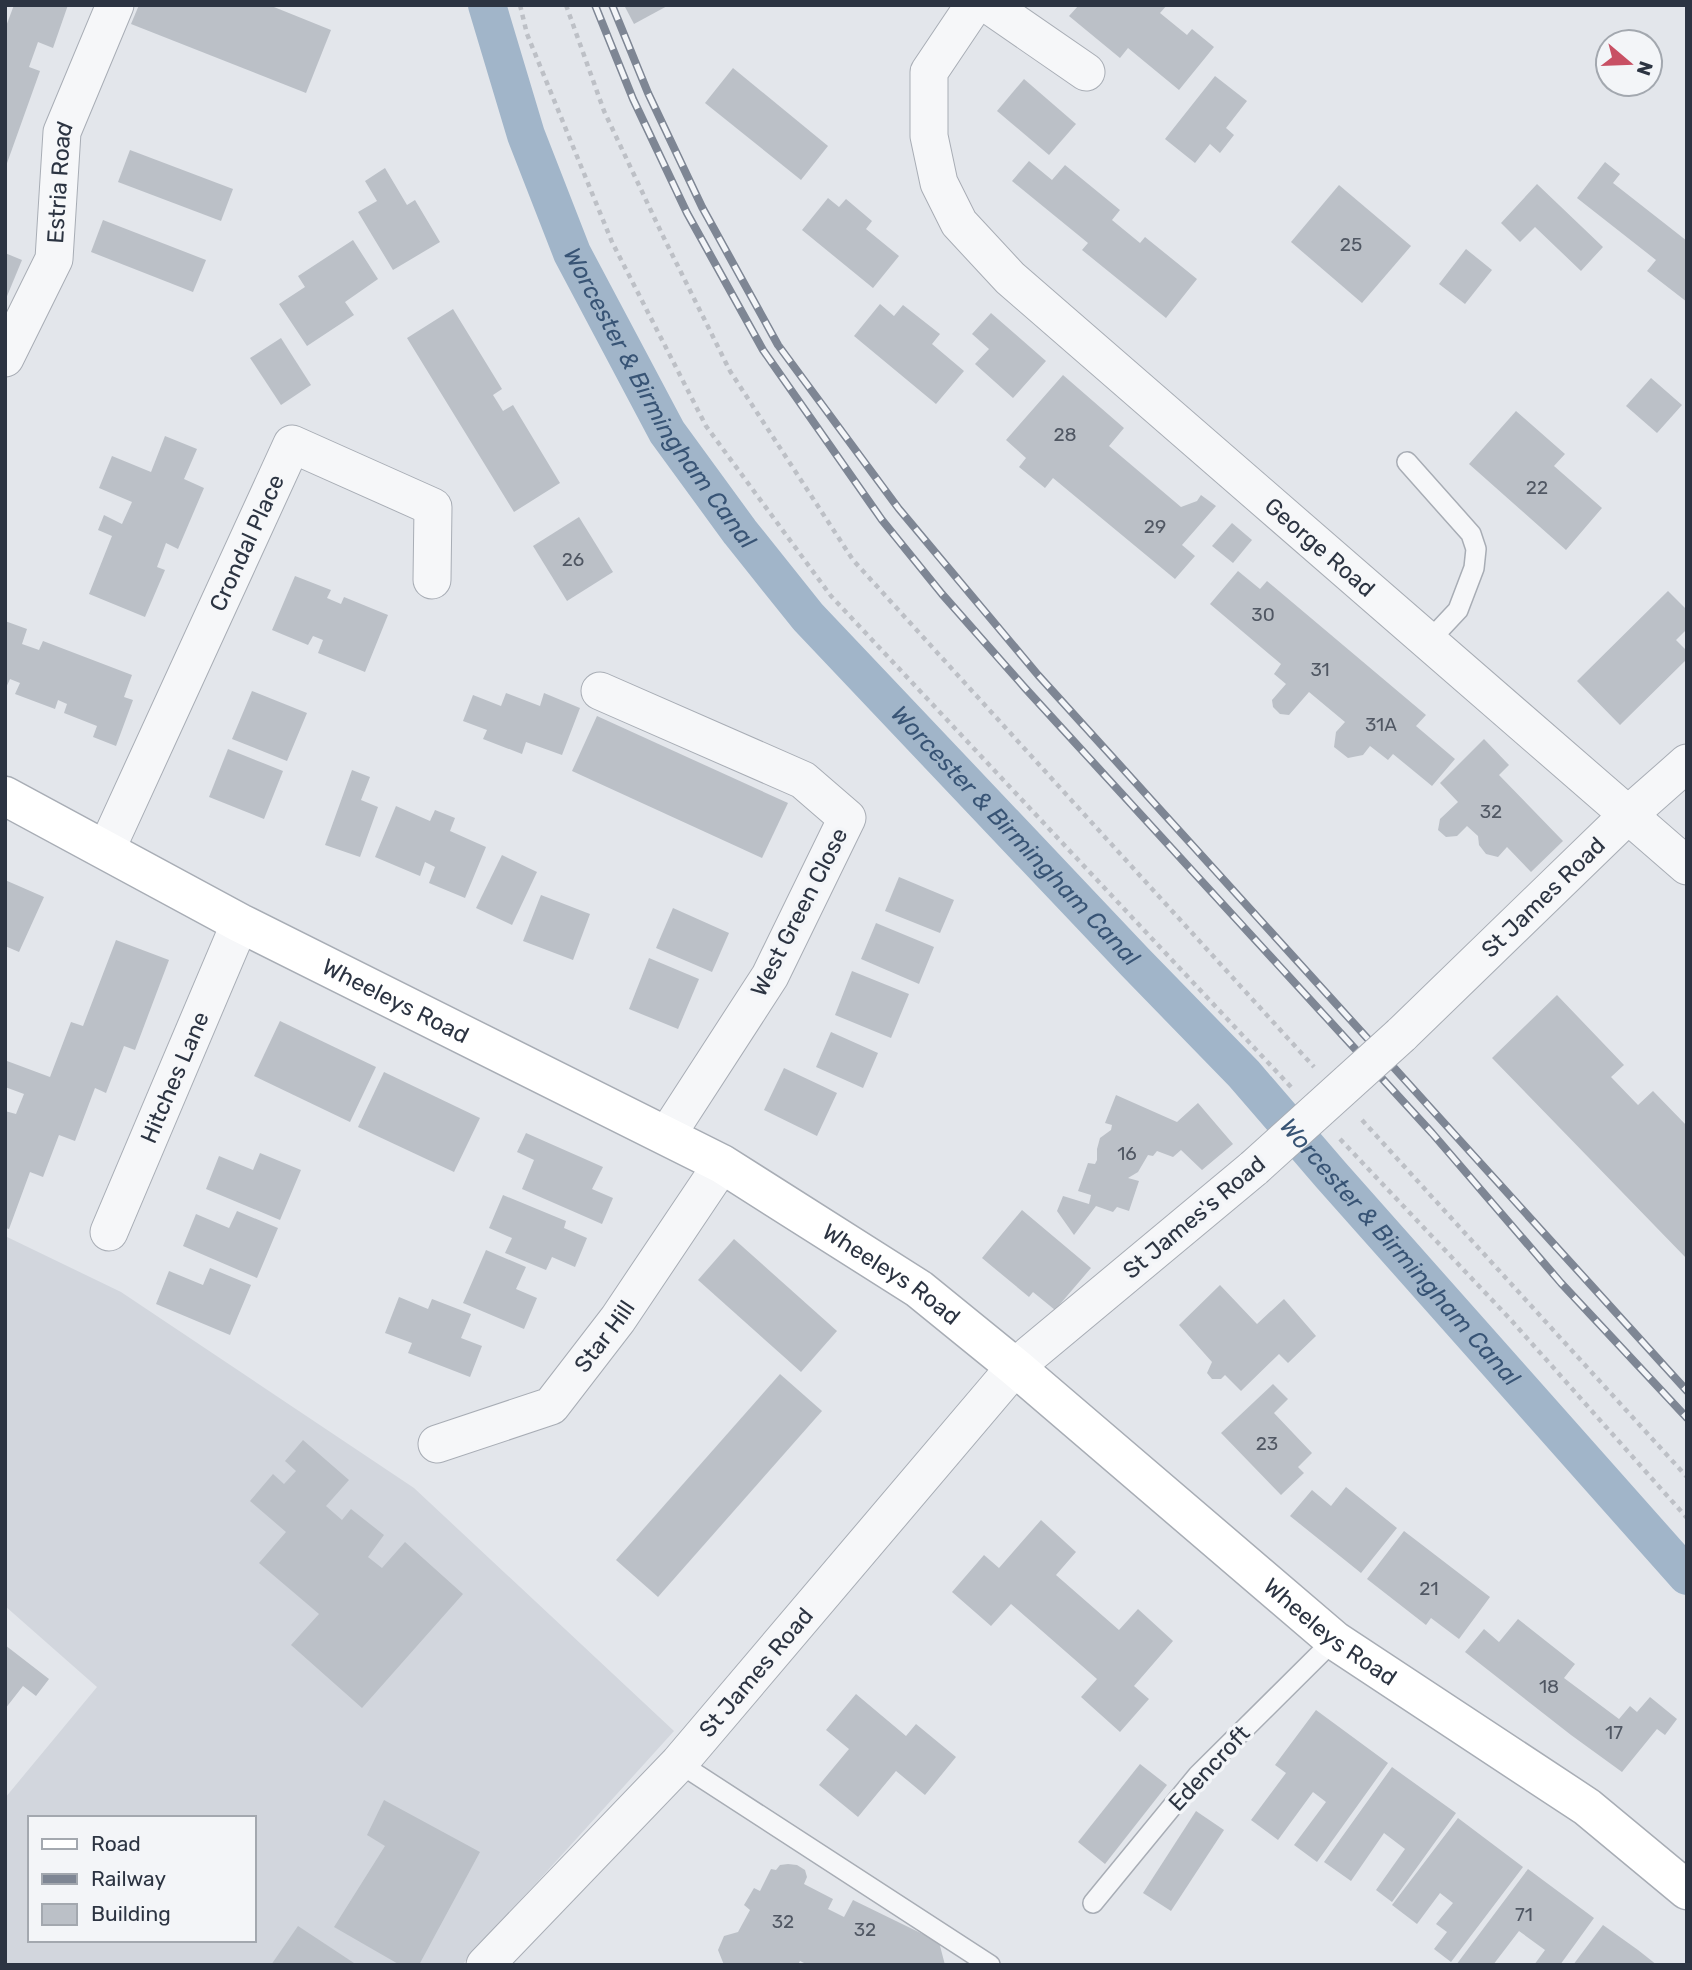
<svg xmlns="http://www.w3.org/2000/svg" width="1692" height="1970" font-family="Rubik,sans-serif">
  <style>
    .built { fill: #d2d6dd; fill-rule: evenodd }
    .lines { fill: none; stroke-linecap: round; stroke-linejoin: round }
    .canal { stroke: #a1b5c9; stroke-width: 38 }
    .building { fill: #bbc0c7 }
    .lane-casing { stroke: #a8adb5; stroke-width: 22 }
    .street-casing { stroke: #a8adb5; stroke-width: 39 }
    .secondary-casing { stroke: #a8adb5; stroke-width: 41 }
    .path { stroke: #bdc0c6; stroke-width: 4.5; stroke-dasharray: 5 5; stroke-linecap: butt }
    .lane { stroke: #f6f7f9; stroke-width: 19 }
    .street { stroke: #f6f7f9; stroke-width: 37 }
    .secondary { stroke: #fff; stroke-width: 38 }
    .rail-casing { stroke: #7e8694; stroke-width: 8 }
    .rail { stroke: #f3f5f8; stroke-width: 5; stroke-dasharray: 16; stroke-linecap: butt }
    .street-bridge-casing { stroke: #a8adb5; stroke-width: 39; stroke-linecap: butt }
    .street-bridge { stroke: #f6f7f9; stroke-width: 37 }
    .labels { text-anchor: middle; dominant-baseline: central; stroke-width: 7; stroke-linejoin: round; paint-order: stroke }
    .number-label { font-size: 19px; fill: #505763 }
    .street-label { font-size: 23px; fill: #2c3442; stroke: #f3f5f8 }
    .water-label { font-size: 24px; font-style: italic; fill: #385475; stroke: #f3f5f8 }
  </style>
  <rect width="100%" height="100%" fill="#e3e6eb"/>
  <path class="built" d="M5,1236L121,1292L414,1488L674,1731L462,1965H5V1798L97,1687L5,1606ZM30,1818H254V1940H30Z"/>
  <g class="lines">
    <path class="canal" id="s1" d="M487,5L526,135L572,253L667,432L740,532L808,617L1135,962L1244,1074L1331,1175L1687,1576"/>
  </g>
  <g class="building">
    <path d="M14,5H68L53,48L38,42L29,67L40,71L6,166L5,29Z"/>
    <path d="M139,5H269L331,30L306,93L131,24Z"/>
    <path d="M624,5H669L634,24Z"/>
    <path d="M1079,5H1167L1160,13L1187,35L1192,29L1214,47L1179,90L1128,48L1120,58L1069,16Z"/>
    <path d="M733,68L828,146L801,180L705,103Z"/>
    <path d="M1215,76L1247,101L1226,128L1234,135L1220,153L1210,144L1195,163L1165,139Z"/>
    <path d="M1024,79L1076,124L1049,155L997,111Z"/>
    <path d="M130,150L233,189L221,221L118,182Z"/>
    <path d="M1029,161L1052,180L1065,165L1120,210L1112,220L1140,243L1145,237L1197,279L1166,318L1082,250L1088,243L1012,181Z"/>
    <path d="M1605,162L1620,174L1613,183L1687,241V302L1647,271L1656,260L1577,198Z"/>
    <path d="M385,168L407,205L415,200L440,242L393,270L358,212L377,201L365,181Z"/>
    <path d="M1537,184L1603,247L1581,271L1535,227L1520,242L1501,223Z"/>
    <path d="M1339,185L1411,246L1362,303L1291,242Z"/>
    <path d="M828,198L839,207L846,199L872,221L866,229L899,256L873,288L802,230Z"/>
    <path d="M103,220L206,260L193,292L91,252Z"/>
    <path d="M353,240L378,279L345,302L354,315L307,346L279,304L305,287L298,276Z"/>
    <path d="M1466,249L1492,270L1465,304L1439,284Z"/>
    <path d="M5,253L22,260L5,301Z"/>
    <path d="M880,304L894,316L903,305L940,334L932,344L964,371L936,404L854,336Z"/>
    <path d="M453,309L502,389L493,395L503,411L513,405L560,483L514,512L407,338Z"/>
    <path d="M991,313L1046,361L1013,398L975,364L989,349L972,334Z"/>
    <path d="M281,338L311,385L281,405L250,358Z"/>
    <path d="M1063,375L1124,428L1109,446L1181,507L1197,501L1201,495L1216,506L1182,545L1195,556L1175,579L1053,478L1045,488L1019,467L1026,458L1006,440Z"/>
    <path d="M1651,378L1682,405L1657,433L1626,406Z"/>
    <path d="M1516,411L1565,454L1554,466L1602,508L1566,550L1469,464Z"/>
    <path d="M165,436L197,449L184,479L204,488L178,549L166,543L157,567L165,570L145,617L89,594L112,536L98,530L104,515L122,524L132,502L99,488L112,456L151,472Z"/>
    <path d="M579,517L613,572L567,601L533,546Z"/>
    <path d="M1232,523L1252,540L1233,563L1212,546Z"/>
    <path d="M1238,571L1260,589L1267,581L1426,715L1416,726L1455,759L1432,786L1393,754L1388,760L1370,746L1363,755L1348,758L1334,747L1336,732L1345,722L1309,692L1289,715L1280,714L1273,707L1272,700L1286,684L1274,674L1281,664L1210,604Z"/>
    <path d="M295,576L331,590L327,598L341,604L344,597L388,615L365,672L318,653L323,640L313,636L308,645L272,630Z"/>
    <path d="M1668,591L1687,610V629L1676,640L1687,651V659L1620,725L1577,681Z"/>
    <path d="M5,621L27,629L22,644L39,650L43,641L132,675L124,697L133,700L116,746L93,737L97,726L64,713L67,704L58,700L55,709L15,694L20,683L10,679L5,690Z"/>
    <path d="M252,691L307,713L287,761L232,739Z"/>
    <path d="M506,693L540,706L544,693L580,708L562,755L526,742L522,754L483,739L487,730L463,721L473,695L501,706Z"/>
    <path d="M597,716L788,803L762,858L572,771Z"/>
    <path d="M1484,739L1509,765L1499,775L1563,841L1531,872L1507,847L1498,857L1486,854L1479,845L1478,836L1467,826L1457,836L1446,837L1438,830L1440,819L1458,802L1440,783Z"/>
    <path d="M228,749L283,771L264,819L209,797Z"/>
    <path d="M352,770L370,777L361,800L378,807L360,857L325,845Z"/>
    <path d="M396,806L430,821L435,810L455,818L450,831L486,847L465,898L429,883L435,867L425,862L420,876L375,857Z"/>
    <path d="M502,855L537,872L512,925L476,908Z"/>
    <path d="M899,877L954,900L940,933L885,911Z"/>
    <path d="M5,880L44,897L19,952L5,946Z"/>
    <path d="M541,895L590,914L573,960L523,941Z"/>
    <path d="M673,908L729,933L712,972L656,948Z"/>
    <path d="M876,923L934,947L919,984L861,959Z"/>
    <path d="M116,940L169,960L135,1050L124,1046L106,1093L95,1088L75,1141L59,1135L43,1177L30,1172L9,1229L5,1228V1111L16,1114L24,1094L5,1087V1066L7,1061L50,1077L71,1022L83,1026Z"/>
    <path d="M649,958L699,979L678,1029L629,1009Z"/>
    <path d="M852,971L909,994L891,1038L835,1015Z"/>
    <path d="M1557,995L1624,1065L1611,1077L1638,1105L1653,1091L1687,1126V1259L1492,1058Z"/>
    <path d="M280,1021L376,1067L350,1122L254,1076Z"/>
    <path d="M831,1032L878,1053L863,1088L816,1067Z"/>
    <path d="M784,1068L837,1093L817,1136L764,1110Z"/>
    <path d="M384,1072L480,1118L454,1172L358,1127Z"/>
    <path d="M1116,1095L1177,1122L1198,1103L1233,1144L1202,1170L1181,1150L1173,1157L1157,1151L1153,1156L1148,1155L1138,1172L1128,1178L1139,1181L1129,1211L1117,1207L1113,1212L1096,1206L1074,1235L1057,1211L1063,1196L1089,1204L1091,1195L1078,1191L1088,1163L1095,1164L1097,1160V1149L1100,1138L1111,1130L1112,1125L1105,1123Z"/>
    <path d="M526,1133L603,1167L592,1189L613,1198L602,1224L522,1189L534,1160L517,1152Z"/>
    <path d="M260,1153L301,1170L280,1220L206,1189L219,1156L253,1170Z"/>
    <path d="M503,1195L566,1221L564,1228L587,1238L575,1267L552,1257L546,1270L505,1253L512,1238L489,1228Z"/>
    <path d="M1022,1210L1091,1268L1055,1310L1033,1292L1029,1297L982,1258Z"/>
    <path d="M237,1211L278,1228L257,1278L183,1246L196,1214L229,1228Z"/>
    <path d="M734,1239L837,1331L801,1372L698,1280Z"/>
    <path d="M486,1250L526,1267L516,1289L537,1298L524,1329L463,1303Z"/>
    <path d="M210,1268L251,1285L230,1335L156,1304L169,1271L203,1285Z"/>
    <path d="M1220,1285L1257,1324L1284,1299L1316,1336L1288,1363L1279,1354L1241,1391L1225,1375L1221,1379H1212L1207,1373L1212,1362L1179,1325Z"/>
    <path d="M399,1297L428,1309L432,1299L471,1314L461,1338L482,1346L470,1377L408,1353L412,1343L385,1333Z"/>
    <path d="M780,1374L822,1411L658,1597L616,1560Z"/>
    <path d="M1273,1384L1288,1399L1274,1413L1312,1453L1298,1467L1304,1473L1281,1495L1221,1433Z"/>
    <path d="M303,1440L349,1480L326,1506L342,1520L351,1509L384,1535L368,1557L382,1568L405,1542L463,1594L362,1708L291,1645L319,1614L259,1563L286,1532L250,1501L273,1474L284,1484L296,1471L285,1461Z"/>
    <path d="M1346,1487L1397,1528L1361,1573L1290,1516L1312,1490L1331,1506Z"/>
    <path d="M1041,1520L1076,1552L1056,1575L1119,1630L1138,1609L1173,1641L1134,1686L1149,1699L1120,1732L1081,1697L1097,1679L1011,1604L991,1626L952,1592L984,1555L999,1568Z"/>
    <path d="M1404,1531L1490,1597L1459,1639L1431,1618L1426,1625L1367,1579Z"/>
    <path d="M1518,1619L1575,1664L1564,1678L1619,1719L1630,1706L1637,1712L1650,1697L1677,1719L1665,1735L1657,1729L1622,1772L1571,1735L1465,1652L1484,1629L1499,1642Z"/>
    <path d="M5,1645L49,1679L36,1696L23,1686L5,1709Z"/>
    <path d="M856,1694L906,1736L916,1724L956,1757L925,1795L896,1771L858,1817L819,1785L849,1749L826,1730Z"/>
    <path d="M1316,1710L1388,1763L1317,1862L1294,1845L1326,1802L1313,1792L1278,1840L1251,1820L1286,1773L1275,1765Z"/>
    <path d="M1140,1764L1167,1785L1105,1864L1078,1842Z"/>
    <path d="M1392,1767L1456,1813L1392,1902L1376,1890L1405,1849L1384,1833L1351,1881L1324,1862Z"/>
    <path d="M384,1800L480,1852L419,1965H400L334,1927L385,1846L367,1835Z"/>
    <path d="M1196,1811L1224,1830L1171,1911L1143,1893Z"/>
    <path d="M1458,1818L1523,1867L1451,1962L1434,1949L1447,1932L1436,1924L1453,1903L1440,1893L1417,1924L1392,1905Z"/>
    <path d="M788,1864L797,1865L805,1870L807,1877L804,1884L833,1899L828,1909L844,1917L853,1900L939,1942L945,1965H808L800,1961L798,1965H724L718,1950L724,1936L738,1932L750,1910L744,1905L754,1888L760,1891L771,1869L776,1870L780,1865Z"/>
    <path d="M1528,1869L1594,1918L1560,1965H1534L1545,1950L1519,1931L1493,1965H1456Z"/>
    <path d="M1603,1925L1638,1950L1657,1965H1573Z"/>
    <path d="M298,1926L357,1965H271Z"/>
  </g>
  <g class="lines">
    <g class="lane-casing">
      <g id="lane">
        <path d="M1407,462L1471,534L1476,549L1474,568L1458,610L1428,642"/>
        <path d="M679,1763L990,1965"/>
        <path d="M1093,1903L1198,1775L1334,1640"/>
      </g>
    </g>
    <g class="street-casing">
      <g id="street">
        <path id="s2" d="M974,5L929,72V136L939,183L959,223L1010,278L1687,866"/>
        <path d="M989,5L1086,72"/>
        <path id="s3" d="M5,358L54,259L62,132L115,5"/>
        <path d="M600,691L803,780L847,818L770,976L667,1135"/>
        <path id="s4" d="M106,850L292,444L433,507L432,580"/>
        <path id="s5" d="M1401,1035L1628,815L1687,763"/>
        <path id="s6" d="M109,1232L240,923"/>
        <path id="s7" d="M437,1444L551,1406L618,1319L722,1164"/>
        <path id="s8" d="M485,1965L679,1763L1015,1367L1254,1168"/>
      </g>
    </g>
    <g class="secondary-casing">
      <g id="secondary">
        <path id="s9" d="M5,796L240,923L722,1164L919,1289L1015,1367L1334,1640L1587,1807L1687,1890"/>
      </g>
    </g>
    <g class="path">
      <path d="M520,5L527,34L612,242L706,426L831,596L1291,1087"/>
      <path d="M566,5L604,111L662,234L730,371L853,560L1314,1067"/>
      <path d="M1362,1120L1687,1477"/>
      <path d="M1340,1139L1511,1320L1687,1518"/>
    </g>
    <use href="#lane" class="lane"/>
    <use href="#street" class="street"/>
    <use href="#secondary" class="secondary"/>
    <g class="rail-casing">
      <g id="rail">
        <path d="M595,5L633,99L687,213L763,350L882,520L942,594L1025,688L1432,1133L1561,1283L1687,1418"/>
        <path d="M612,5L648,93L702,207L778,345L899,509L1038,675L1687,1391"/>
      </g>
    </g>
    <use href="#rail" class="rail"/>
    <g class="street-bridge-casing">
      <path id="street-bridge" d="M1254,1168L1401,1035"/>
    </g>
    <use href="#street-bridge" class="street-bridge"/>
  </g>
  <g class="labels">
    <g class="number-label">
      <text x="1351" y="244">25</text>
      <text x="1065" y="434">28</text>
      <text x="1537" y="487">22</text>
      <text x="1155" y="526">29</text>
      <text x="573" y="559">26</text>
      <text x="1263" y="614">30</text>
      <text x="1320" y="669">31</text>
      <text x="1381" y="724">31A</text>
      <text x="1491" y="811">32</text>
      <text x="1127" y="1153">16</text>
      <text x="1267" y="1443">23</text>
      <text x="1429" y="1588">21</text>
      <text x="1549" y="1686">18</text>
      <text x="1614" y="1732">17</text>
      <text x="1524" y="1914">71</text>
      <text x="783" y="1921">32</text>
      <text x="865" y="1929">32</text>
    </g>
    <g class="street-label">
      <text stroke="none"><textPath href="#s3" startOffset="187">Estria Road</textPath></text>
      <text stroke="none"><textPath href="#s4" startOffset="338">Crondal Place</textPath></text>
      <text stroke="none"><textPath href="#s2" startOffset="723">George Road</textPath></text>
      <text stroke="none"><textPath href="#s5" startOffset="198">St James Road</textPath></text>
      <text transform="translate(799 912) rotate(-63)">West Green Close</text>
      <text stroke="none"><textPath href="#s9" startOffset="441">Wheeleys Road</textPath></text>
      <text stroke="none"><textPath href="#s6" startOffset="168">Hitches Lane</textPath></text>
      <text transform="translate(1194 1217) rotate(-40)">St James's Road</text>
      <text stroke="none"><textPath href="#s9" startOffset="1008">Wheeleys Road</textPath></text>
      <text stroke="none"><textPath href="#s7" startOffset="208">Star Hill</textPath></text>
      <text stroke="none"><textPath href="#s9" startOffset="1575">Wheeleys Road</textPath></text>
      <text stroke="none"><textPath href="#s8" startOffset="399">St James Road</textPath></text>
      <text transform="translate(1209 1768) rotate(-47)">Edencroft</text>
    </g>
    <g class="water-label">
      <text stroke="none"><textPath href="#s1" startOffset="432">Worcester &amp; Birmingham Canal</textPath></text>
      <text stroke="none"><textPath href="#s1" startOffset="999">Worcester &amp; Birmingham Canal</textPath></text>
      <text stroke="none"><textPath href="#s1" startOffset="1566">Worcester &amp; Birmingham Canal</textPath></text>
    </g>
  </g>
  <rect width="1692" height="1970" fill="none" stroke="#2c3442" stroke-width="14"/>
  <rect x="28" y="1816" width="228" height="126" fill="#f3f5f8" stroke="#a3a8af" stroke-width="2"/>
  <rect x="42" y="1839" width="35" height="10" fill="#ffffff" stroke="#a3a8af" stroke-width="2"/>
  <text x="91" y="1851" font-size="21" fill="#2c3442">Road</text>
  <rect x="42" y="1874" width="35" height="10" fill="#7e8694" stroke="#a3a8af" stroke-width="2"/>
  <text x="91" y="1886" font-size="21" fill="#2c3442">Railway</text>
  <rect x="42" y="1904" width="35" height="21" fill="#bbc0c7" stroke="#a3a8af" stroke-width="2"/>
  <text x="91" y="1921" font-size="21" fill="#2c3442">Building</text>
  <g transform="translate(1629 63) rotate(109)"><circle r="33" fill="#f3f5f8" stroke="#a3a8af" stroke-width="2"/>
  <path d="M0-5L12 26L0 18L-12 26Z" fill="#c85064"/>
  <text y="-10" font-size="19" font-weight="bold" text-anchor="middle" fill="#2c3442">N</text>
  </g>
</svg>
